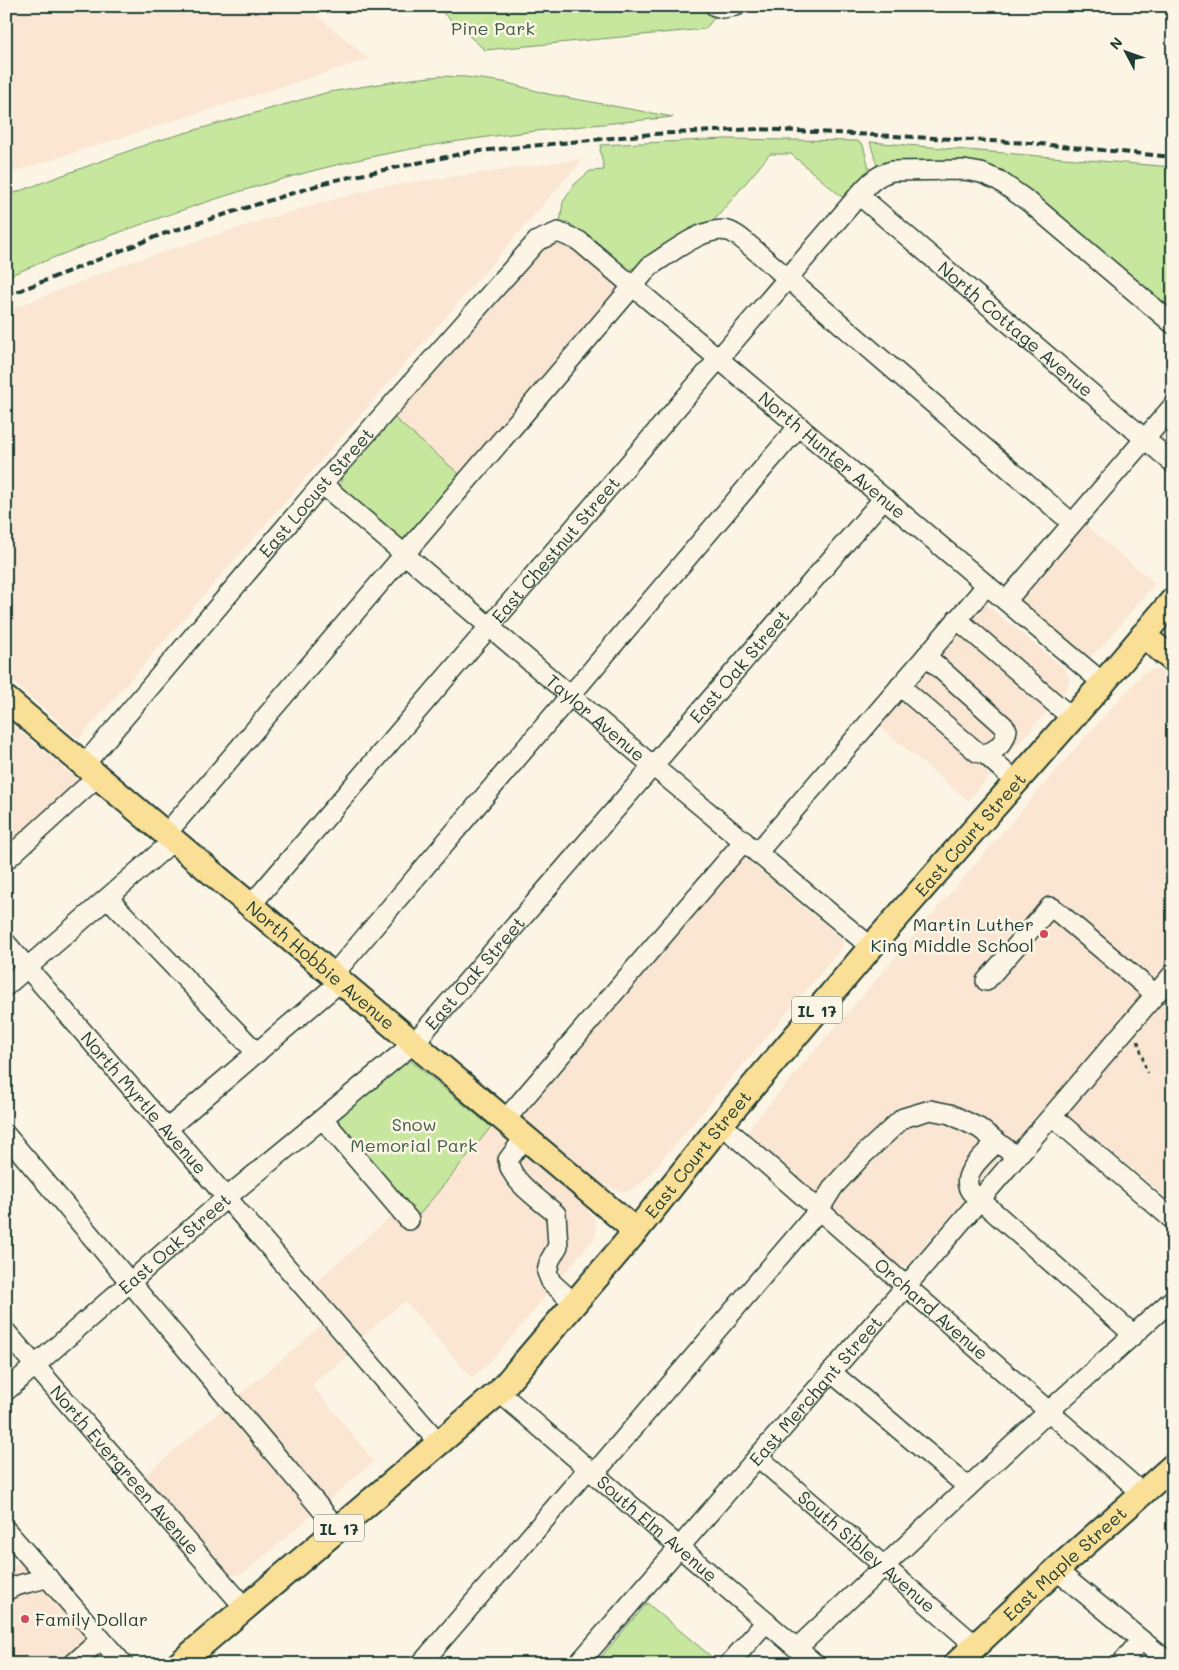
<svg xmlns="http://www.w3.org/2000/svg" width="1179" height="1670" font-family="Mali,sans-serif">
  <style>
    .built { fill: #fae6d3 }
    .green { fill: #c7e69e; stroke: #739269 }
    .lines { fill: none; stroke-linecap: round; stroke-linejoin: round }
    .minor-casing { stroke: #1f3d34; stroke-width: 22 }
    .major-casing { stroke: #1f3d34; stroke-width: 28 }
    .path { stroke: #1f3d34; stroke-width: 2.5; stroke-dasharray: 4 4; stroke-linecap: butt }
    .minor { stroke: #fcf5e5; stroke-width: 19 }
    .major { stroke: #fadf96; stroke-width: 24 }
    .rail { stroke: #1f3d34; stroke-width: 4; stroke-dasharray: 8 4; stroke-linecap: butt }
    .poi-dot { fill: #d1495b; stroke: #fcf5e5; stroke-width: 2 }
    .labels { text-anchor: middle; dominant-baseline: central; stroke-width: 5; stroke-linejoin: round; paint-order: stroke }
    .shield { fill: #fcf5e5; stroke: #617469; stroke-width: 1 }
    .shield-label { font-size: 16px; font-weight: bold; fill: #1f3d34 }
    .park-label { font-size: 18px; fill: #415f49; stroke: #fcf5e5 }
    .street-label { font-size: 18px; fill: #1f3d34; stroke: #fcf5e5 }
    .poi-label { font-size: 18px; fill: #1f3d34; stroke: #fcf5e5; text-anchor: end }
  </style>
  <rect width="100%" height="100%" fill="#fcf5e5"/>
  <filter id="ink" filterUnits="userSpaceOnUse"><feTurbulence type="fractalNoise" baseFrequency=".02" numOctaves="2"/><feDisplacementMap in="SourceGraphic" scale="10" xChannelSelector="R" yChannelSelector="G"/><feConvolveMatrix kernelMatrix="1 2 1 2 8 2 1 2 1" color-interpolation-filters="sRGB"/></filter>
  <g filter="url(#ink)">
    <g class="built">
      <path d="M6,6H306L369,59L10,173L6,170Z"/>
      <path d="M583,159L79,739L6,676V311L128,263L269,218L378,187Z"/>
      <path d="M553,241L571,245L624,291L464,478L392,416L536,249Z"/>
      <path d="M1173,413V450L1154,435Z"/>
      <path d="M1081,521L1155,583L1099,650L1089,657L1084,656L1014,599Z"/>
      <path d="M981,600L1064,668L1070,680L1068,687L968,801L875,723Z"/>
      <path d="M1155,669L1160,670L1173,680V1203L1050,1100L907,1266L896,1265L750,1140L748,1136L749,1130L752,1124L1057,769L1144,672Z"/>
      <path d="M6,719L83,785L6,854Z"/>
      <path d="M738,852L835,933L842,939L843,944L841,949L645,1180L635,1188L626,1192L615,1190L605,1186L565,1158L513,1116Z"/>
      <path d="M491,1127L585,1206L594,1218L596,1226V1236L501,1350L472,1379L405,1301L360,1339L312,1285L395,1213L415,1220Z"/>
      <path d="M321,1326L348,1355L312,1385L374,1461L246,1572L237,1575L229,1574L222,1572L144,1476Z"/>
      <path d="M23,1559L115,1664H6V1574Z"/>
    </g>
    <g class="green">
      <path d="M435,6H705L716,16L705,29L485,50Z"/>
      <path d="M440,76L466,77L504,82L548,94L673,117C575,127 476,135 380,155C252,182 127,227 6,277V196L153,142L329,92L404,80Z"/>
      <path d="M726,139L857,141L863,145L869,168L865,176L842,197L791,154H770L707,229L647,263L626,271L572,225L567,222H560L563,202L575,184L590,171L604,170L600,150L601,145Z"/>
      <path d="M870,142L1173,167V319L1017,185L878,169Z"/>
      <path d="M392,416L464,478L406,545L340,488L342,475Z"/>
      <path d="M406,1060L411,1061L491,1127L415,1220L333,1124Z"/>
      <path d="M647,1603L720,1664H595Z"/>
    </g>
    <g class="lines">
      <g class="minor-casing">
        <g id="minor">
          <path d="M715,6L723,8L736,6"/>
          <path id="s1" d="M859,195L1173,463"/>
          <path id="s2" d="M322,484L654,767L871,947"/>
          <path d="M1006,601L1173,406"/>
          <path d="M957,619L1072,718"/>
          <path d="M900,686L977,752C990,758 1005,744 1007,730L1004,726L926,656"/>
          <path d="M986,755L1016,782"/>
          <path id="s3" d="M84,765L322,484L537,241L558,232L579,241L1103,683"/>
          <path d="M166,834L650,266C670,254 704,225 728,231C733,232 738,236 742,239L1072,523"/>
          <path d="M757,853L987,585"/>
          <path d="M6,860L98,776"/>
          <path d="M108,898L257,1053"/>
          <path id="s4" d="M251,905L859,195C869,183 877,175 892,171L964,170L981,173L998,180L1029,202L1173,324"/>
          <path id="s5" d="M6,943L439,1443"/>
          <path d="M333,975L799,426"/>
          <path d="M986,981L1050,907L1053,908L1155,994"/>
          <path d="M6,986L174,840"/>
          <path d="M1052,1116L1173,1220"/>
          <path d="M323,1119L409,1220"/>
          <path d="M505,1120L744,841"/>
          <path id="s6" d="M721,1124L1142,1493"/>
          <path d="M167,1129L341,981"/>
          <path d="M6,1135L338,1529"/>
          <path d="M525,1137L508,1160C511,1182 539,1199 556,1214L558,1246L550,1260L547,1272L551,1282L574,1303"/>
          <path d="M997,1142C985,1154 958,1175 971,1192L1134,1335"/>
          <path id="s7" d="M6,1332L245,1608"/>
          <path d="M831,1372L968,1487"/>
          <path id="s8" d="M6,1391L226,1198L414,1043L884,498"/>
          <path id="s9" d="M499,1392L815,1664"/>
          <path id="s10" d="M758,1457L975,1645"/>
          <path d="M594,1474L819,1210L834,1186L862,1156L903,1118L930,1110L950,1114L979,1128L1017,1157"/>
          <path d="M6,1530L123,1664"/>
          <path d="M1056,1570L1171,1664"/>
          <path d="M6,1591C19,1582 34,1583 48,1577"/>
          <path d="M797,1648L1049,1411L1173,1299"/>
          <path d="M73,1664L101,1639"/>
          <path d="M421,1664L588,1469"/>
          <path id="s11" d="M578,1664L907,1285L1173,974"/>
          <path d="M729,1664L766,1622"/>
          <path d="M1121,1664L1141,1640"/>
        </g>
      </g>
      <g class="major-casing">
        <g id="major">
          <path d="M1143,635L1173,660"/>
          <path id="s12" d="M6,699L636,1231"/>
          <path id="s13" d="M179,1664L499,1392L636,1231L721,1124L871,947L1103,683L1173,600"/>
          <path id="s14" d="M956,1664L1056,1570L1173,1466"/>
        </g>
      </g>
      <path class="path" d="M1138,1041L1147,1073"/>
      <use href="#minor" class="minor"/>
      <use href="#major" class="major"/>
      <path class="rail" d="M6,296L163,234L331,181L470,152L652,134L758,129L1030,143L1173,157"/>
    </g>
  </g>
  <g class="poi-dot">
    <circle cx="1044" cy="934" r="5"/>
    <circle cx="25" cy="1619" r="5"/>
  </g>
  <g class="labels">
    <g class="shield">
      <rect x="792" y="996.5" width="50" height="27" rx="4"/>
      <rect x="314" y="1514.5" width="50" height="27" rx="4"/>
    </g>
    <g class="shield-label">
      <text x="817" y="1010">IL 17</text>
      <text x="339" y="1528">IL 17</text>
    </g>
    <g class="park-label">
      <text x="493" y="28">Pine Park</text>
      <text x="414" y="1124">Snow<tspan x="414" dy="21">Memorial Park</tspan></text>
    </g>
    <g class="street-label">
      <text stroke="none"><textPath href="#s1" startOffset="206">North Cottage Avenue</textPath></text>
      <text stroke="none"><textPath href="#s3" startOffset="1070">North Hunter Avenue</textPath></text>
      <text stroke="none"><textPath href="#s3" startOffset="358">East Locust Street</textPath></text>
      <text stroke="none"><textPath href="#s4" startOffset="468">East Chestnut Street</textPath></text>
      <text stroke="none"><textPath href="#s8" startOffset="1034">East Oak Street</textPath></text>
      <text stroke="none"><textPath href="#s2" startOffset="360">Taylor Avenue</textPath></text>
      <text stroke="none"><textPath href="#s13" startOffset="1150">East Court Street</textPath></text>
      <text stroke="none"><textPath href="#s12" startOffset="412">North Hobbie Avenue</textPath></text>
      <text stroke="none"><textPath href="#s8" startOffset="629">East Oak Street</textPath></text>
      <text stroke="none"><textPath href="#s5" startOffset="211">North Myrtle Avenue</textPath></text>
      <text stroke="none"><textPath href="#s13" startOffset="730">East Court Street</textPath></text>
      <text stroke="none"><textPath href="#s8" startOffset="224">East Oak Street</textPath></text>
      <text stroke="none"><textPath href="#s6" startOffset="280">Orchard Avenue</textPath></text>
      <text stroke="none"><textPath href="#s11" startOffset="362">East Merchant Street</textPath></text>
      <text stroke="none"><textPath href="#s7" startOffset="182">North Evergreen Avenue</textPath></text>
      <text stroke="none"><textPath href="#s9" startOffset="209">South Elm Avenue</textPath></text>
      <text stroke="none"><textPath href="#s10" startOffset="144">South Sibley Avenue</textPath></text>
      <text stroke="none"><textPath href="#s14" startOffset="148">East Maple Street</textPath></text>
    </g>
    <g class="poi-label">
      <text x="1034" y="924">Martin Luther<tspan x="1034" dy="21">King Middle School</tspan></text>
      <text x="35" y="1619" text-anchor="start">Family Dollar</text>
    </g>
  </g>
  <rect width="1179" height="1670" fill="none" stroke="#fcf5e5" stroke-width="25"/>
  <rect x="12" y="12" width="1154" height="1645" fill="none" stroke="#1f3d34" stroke-width="2" filter="url(#ink)"/>
  <g transform="translate(1126 52) rotate(311)" stroke="#fcf5e5" stroke-width="4" paint-order="stroke">
  <path d="M0-4L9 19L0 12L-9 19Z" fill="#1f3d34"/>
  <text y="-8" font-size="14" font-weight="bold" text-anchor="middle" fill="#1f3d34">N</text>
  </g>
</svg>
